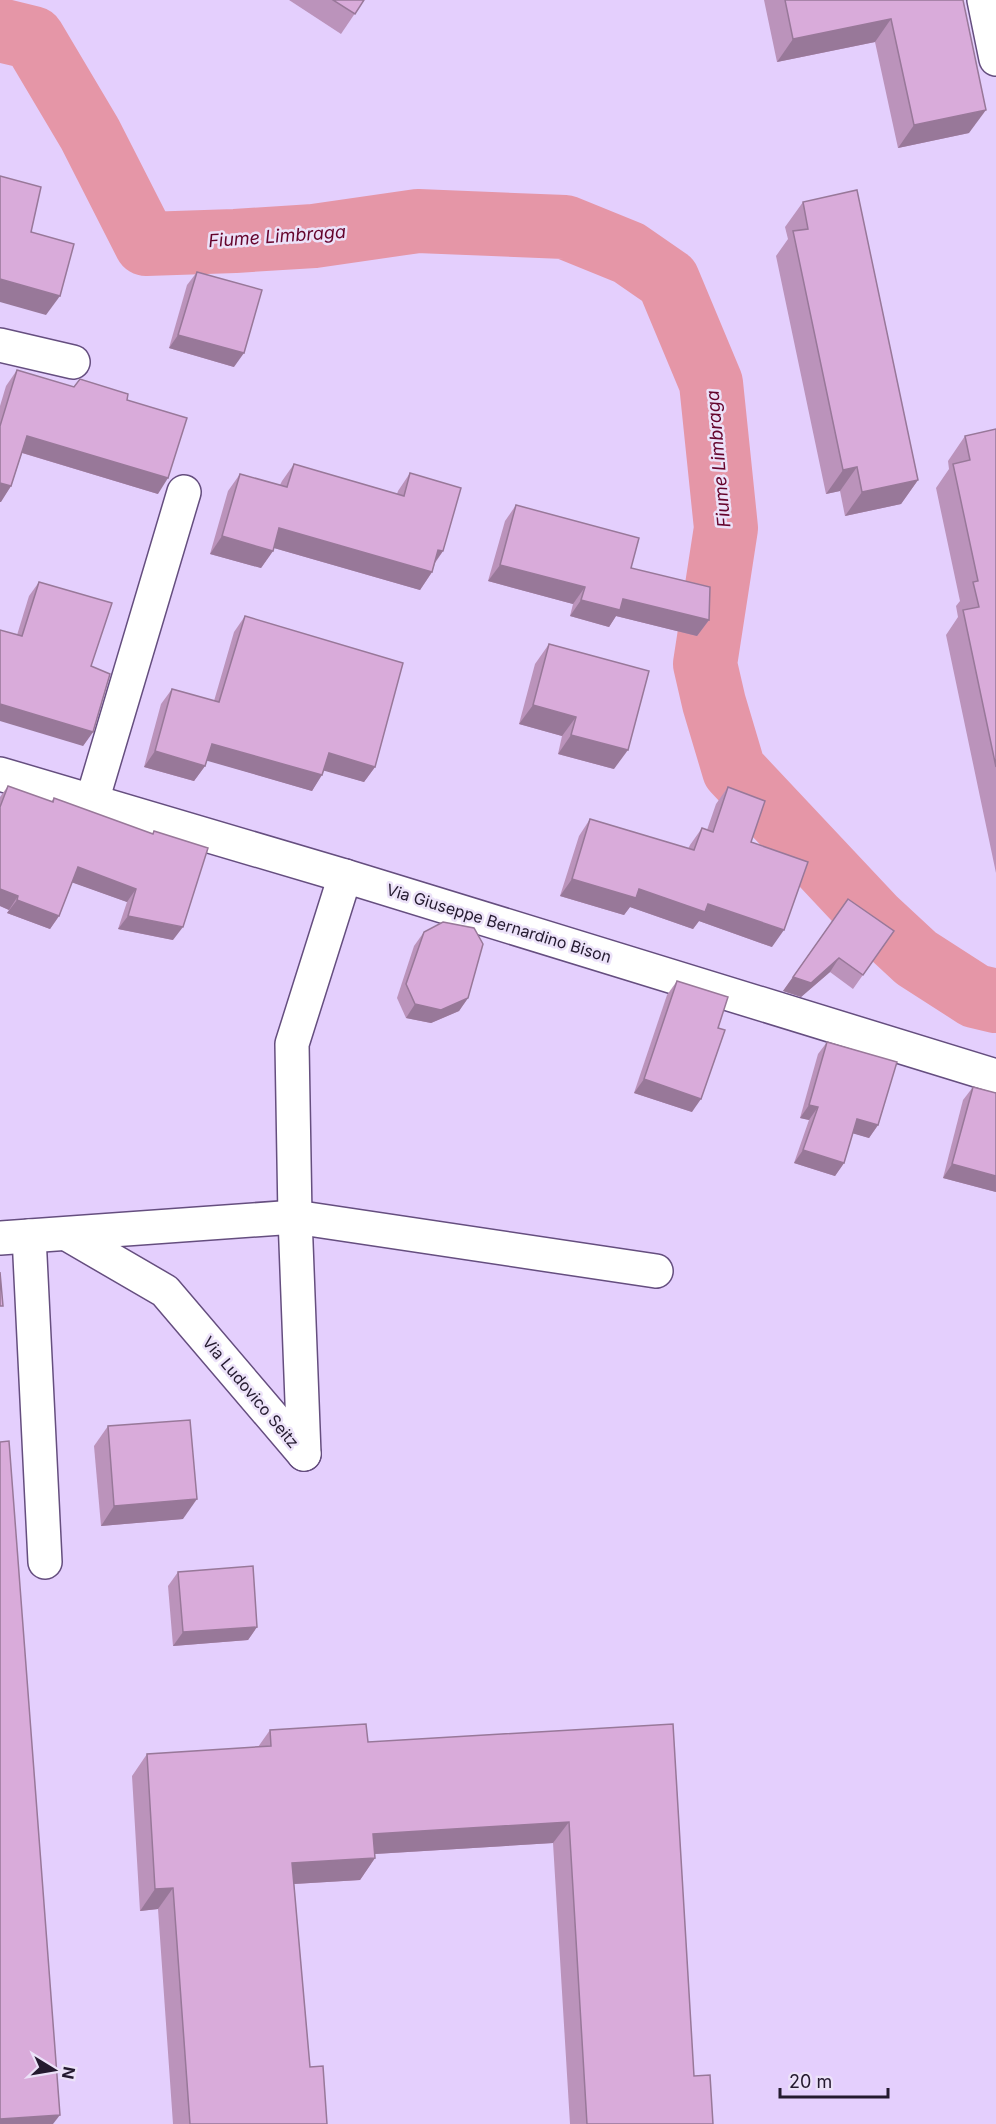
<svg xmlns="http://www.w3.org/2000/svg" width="996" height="2124" font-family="Inter,sans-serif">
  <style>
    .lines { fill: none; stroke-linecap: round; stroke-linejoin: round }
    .river { stroke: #e596a7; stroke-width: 64 }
    .minor-casing { stroke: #654e7f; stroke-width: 36 }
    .minor { stroke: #fff; stroke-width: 33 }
    .wall { fill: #bb93bb }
    .shaded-wall { fill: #987899 }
    .building { fill: #d9abda; stroke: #987899; stroke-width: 1.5 }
    .labels { text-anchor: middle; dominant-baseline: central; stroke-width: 5; stroke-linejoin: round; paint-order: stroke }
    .street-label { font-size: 16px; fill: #241a2f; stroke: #ece2f9 }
    .water-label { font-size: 18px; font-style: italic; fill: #65042c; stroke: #ece2f9 }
  </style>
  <rect width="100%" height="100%" fill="#e4cffd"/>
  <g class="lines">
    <path class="river" d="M0,30L33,38L90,134L146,244L235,241L314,236L418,221L565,227L629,253L668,280L711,383L726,528L705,664L714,703L734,770L874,919L916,958L975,996L996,1001"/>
    <g class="minor-casing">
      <g id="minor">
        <path d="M984,0L996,59"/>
        <path d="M0,345L73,362"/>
        <path d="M0,774L345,876L996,1076"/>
        <path d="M92,801L184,492"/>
        <path d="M67,1234L165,1291L304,1454"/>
        <path d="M29,1236L45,1562"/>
        <path d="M0,1238L295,1217L656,1271"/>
        <path d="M304,1454L295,1217L292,1044L345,876"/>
      </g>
    </g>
    <use href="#minor" class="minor"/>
  </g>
  <g class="wall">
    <path d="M289,0H364L341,34Z"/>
    <path d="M764,0H963L969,133L898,148L875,42L777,62Z"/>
    <path d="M803,202L918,480L901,504L845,516L840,491L826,494L776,256L788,239L785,227Z"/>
    <path d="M197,272L234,367L169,348L187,285Z"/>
    <path d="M17,370L74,387L127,400L158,494L22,453L11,486L0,502V406L6,386Z"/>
    <path d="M996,429V873L946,635L958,617L956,606L960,601L936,488L949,469L948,461L965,436Z"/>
    <path d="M294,464L397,494L398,491L410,473L443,551L435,563L432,572L420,590L274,548L273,551L261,568L210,554L228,491L240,474L280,485L282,481Z"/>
    <path d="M516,505L631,568L709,620L697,636L616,616L609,627L570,616L573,604L488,581L505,521Z"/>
    <path d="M39,582L91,666L93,732L83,746L17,635L29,596Z"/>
    <path d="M245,616L375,767L364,782L324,770L312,791L207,760L205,766L194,781L144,767L161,704L172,689L214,701L234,632Z"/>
    <path d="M549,644L614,769L558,754L562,736L519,724L535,664Z"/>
    <path d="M8,786L51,802L54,798L152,834L154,831L173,940L118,929L127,902L72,882L59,916L50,929L7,913L9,910L0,906V797Z"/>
    <path d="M728,787L751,842L772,947L699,921L693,929L630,907L624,915L560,896L579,836L590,819L688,849L690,845L702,828L707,830L716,804Z"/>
    <path d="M848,899L894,931L853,989L830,972L801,997L783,991Z"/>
    <path d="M424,932L468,998L459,1011L431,1023L406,1018L397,998L414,946Z"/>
    <path d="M677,981L692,1112L634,1093L667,995Z"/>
    <path d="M827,1042L878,1125L869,1138L853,1133L844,1163L835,1176L794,1163L809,1120L800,1118L818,1054Z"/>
    <path d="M973,1087L996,1192L943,1178L963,1100Z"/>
    <path d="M108,1426L183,1519L101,1526L94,1446Z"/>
    <path d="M178,1572L257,1627L248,1640L173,1646L168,1586Z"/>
    <path d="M673,1724L694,2076L713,2124H570L553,1843L375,1854V1858L360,1880L294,1884L310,2067L327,2124H173L158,1909L140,1911L132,1776L147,1754L258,1747L270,1730L368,1742Z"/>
  </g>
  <g class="shaded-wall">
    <path d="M891,19L875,42L777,62L793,39Z"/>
    <path d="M986,110L969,133L898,148L914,125Z"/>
    <path d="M0,279L60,296L46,315L0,302Z"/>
    <path d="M178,335L244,353L234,367L169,348Z"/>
    <path d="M27,436L168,478L158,494L16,451Z"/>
    <path d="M857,467L840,491L826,494L843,470Z"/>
    <path d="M918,480L901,504L845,516L862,492Z"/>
    <path d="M0,483L11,486L1,502H0Z"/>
    <path d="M279,528L432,572L420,590L267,546Z"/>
    <path d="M222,536L273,551L261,568L210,554Z"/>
    <path d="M438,550L443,551L430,569Z"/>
    <path d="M500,565L585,587L573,604L488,581Z"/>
    <path d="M623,599L709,620L697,636L616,616L609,627L570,616L581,600Z"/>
    <path d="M0,704L93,732L83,746L0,721Z"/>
    <path d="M533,705L576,717L562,736L519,724Z"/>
    <path d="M571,735L628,750L614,769L558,754Z"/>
    <path d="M212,744L322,775L312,791L201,759Z"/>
    <path d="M155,751L205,766L194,781L144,767Z"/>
    <path d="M329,753L375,767L364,782L318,769Z"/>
    <path d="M78,867L136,889L127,902L68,881Z"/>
    <path d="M572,879L639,889L708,904L784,930L772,947L699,921L693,929L630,907L624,915L560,896Z"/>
    <path d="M0,889L18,896L9,910L0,906Z"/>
    <path d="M17,900L59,916L50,929L7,913Z"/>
    <path d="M128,916L183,927L173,940L118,929Z"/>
    <path d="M839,958L830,972L801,997L783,991L793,977Z"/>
    <path d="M468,998L459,1011L431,1023L406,1018L415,1004Z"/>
    <path d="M644,1079L701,1099L692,1112L634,1093Z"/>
    <path d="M809,1105L818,1107L809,1120L800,1118Z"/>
    <path d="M857,1119L878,1125L869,1138L848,1132Z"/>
    <path d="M803,1150L844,1163L835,1176L794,1163Z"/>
    <path d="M952,1164L996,1176V1192L943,1178Z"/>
    <path d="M197,1499L183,1519L101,1526L114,1506Z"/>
    <path d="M257,1627L248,1640L173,1646L183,1632Z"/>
    <path d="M569,1822L553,1843L358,1855L373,1834Z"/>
    <path d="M375,1858L360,1880L277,1885L292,1863Z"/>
    <path d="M173,1888L158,1909L140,1911L155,1889Z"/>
    <path d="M60,2115L53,2124H0V2119Z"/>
  </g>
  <g class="building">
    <path d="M333,0H364L355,14Z"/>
    <path d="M785,0H963L986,110L914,125L891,19L793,39Z"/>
    <path d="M0,176L41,187L31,232L74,244L60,296L0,279Z"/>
    <path d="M857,190L918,480L862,492L857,467L843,470L793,231L808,229L803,202Z"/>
    <path d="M197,272L262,290L244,353L178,335Z"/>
    <path d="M17,370L74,387L80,379L128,394L127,400L187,418L168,478L27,436L11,486L0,483V426Z"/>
    <path d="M996,429V767L963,610L979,607L973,582L978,581L953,464L970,460L965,436Z"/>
    <path d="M294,464L404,496L410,473L461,488L443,551L438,550L432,572L279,528L273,551L222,536L240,474L287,487Z"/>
    <path d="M516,505L639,538L631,568L710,587L709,620L623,599L620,610L581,600L585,587L500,565Z"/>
    <path d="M39,582L112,603L91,666L110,674L93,732L0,704V630L22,636Z"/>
    <path d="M245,616L403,663L375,767L329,753L322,775L212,744L205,766L155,751L172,689L219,702Z"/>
    <path d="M549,644L649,671L628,750L571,735L576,717L533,705Z"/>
    <path d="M8,786L53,802L54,798L153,834L154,831L208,848L183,927L128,916L136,889L78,867L59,916L17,900L18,896L0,889V807Z"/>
    <path d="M728,787L765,801L751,842L808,862L784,930L708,904L705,912L639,889L636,898L572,879L590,819L694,850L702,828L713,832Z"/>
    <path d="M848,899L894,931L863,975L839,958L811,983L793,977Z"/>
    <path d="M443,922L474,928L483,944L468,998L441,1010L415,1004L406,984L424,932Z"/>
    <path d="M677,981L728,997L718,1028L725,1030L701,1099L644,1079Z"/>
    <path d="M827,1042L897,1062L878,1125L857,1119L844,1163L803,1150L818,1107L809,1105Z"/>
    <path d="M973,1087L996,1093V1176L952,1164Z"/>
    <path d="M0,1272L3,1306H0Z"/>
    <path d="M190,1420L197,1499L114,1506L108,1426Z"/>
    <path d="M9,1441L60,2115L0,2119V1442Z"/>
    <path d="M253,1566L257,1627L183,1632L178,1572Z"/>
    <path d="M366,1724L368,1742L673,1724L694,2076L710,2075L713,2124H587L569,1822L373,1834L375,1858L292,1863L310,2067L323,2066L327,2124H190L173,1888L155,1889L147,1754L271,1746L270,1730Z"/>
  </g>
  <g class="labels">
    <g class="street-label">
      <text transform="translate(499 923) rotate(17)">Via Giuseppe Bernardino Bison</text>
      <text transform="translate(251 1392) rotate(50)">Via Ludovico Seitz</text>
    </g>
    <g class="water-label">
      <text transform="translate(277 236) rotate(-4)">Fiume Limbraga</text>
      <text transform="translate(718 459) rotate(-95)">Fiume Limbraga</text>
    </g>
  </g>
  <g transform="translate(54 2070) rotate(101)" stroke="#ece2f9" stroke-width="4.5" paint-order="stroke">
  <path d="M0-4.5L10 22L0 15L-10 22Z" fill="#241a2f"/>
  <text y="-9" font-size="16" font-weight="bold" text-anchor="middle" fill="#241a2f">N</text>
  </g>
  <path d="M780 2088v9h108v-9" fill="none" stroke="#241a2f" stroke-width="3"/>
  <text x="789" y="2088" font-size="18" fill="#241a2f" stroke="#ece2f9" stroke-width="4.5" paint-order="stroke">20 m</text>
</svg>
